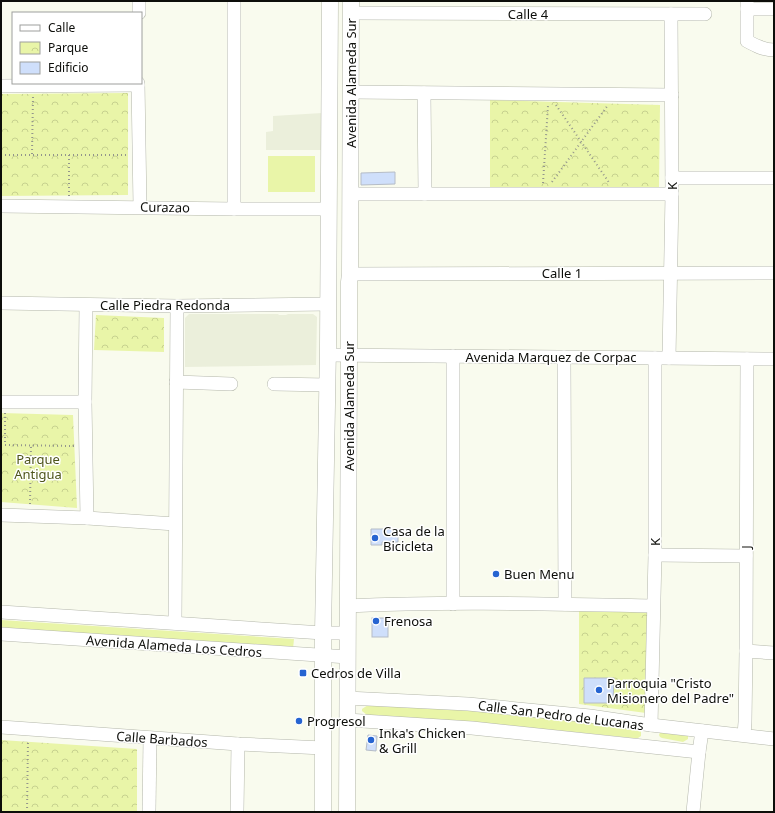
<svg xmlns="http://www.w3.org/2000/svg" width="775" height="813" font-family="'Noto Sans',sans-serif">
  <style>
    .built { fill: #ebefdb }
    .grass { fill: #e9f5a8 }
    .park { fill: url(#park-crowns) }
    .building { fill: #cfdffb; stroke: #b5bcc7 }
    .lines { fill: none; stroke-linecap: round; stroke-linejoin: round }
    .minor-casing { stroke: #b4b7ab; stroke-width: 14 }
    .major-casing { stroke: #b4b7ab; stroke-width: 17 }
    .path { stroke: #93958c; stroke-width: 2; stroke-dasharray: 1 3; stroke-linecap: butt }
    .minor { stroke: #fff; stroke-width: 13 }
    .major { stroke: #fff; stroke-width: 16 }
    .poi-dot { fill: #2664d1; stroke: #fff; stroke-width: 1.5 }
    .labels { text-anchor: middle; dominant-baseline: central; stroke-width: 3; stroke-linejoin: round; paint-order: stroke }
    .street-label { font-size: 13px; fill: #0d0e0a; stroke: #fff }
    .park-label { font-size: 13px; fill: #4f561b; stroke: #fff }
    .poi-label { font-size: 13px; fill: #0d0e0a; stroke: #fff; text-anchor: start }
  </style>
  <defs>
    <pattern id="park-crowns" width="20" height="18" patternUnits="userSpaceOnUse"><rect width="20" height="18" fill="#e9f5a8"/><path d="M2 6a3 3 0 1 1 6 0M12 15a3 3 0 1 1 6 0" fill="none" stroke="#c7d18f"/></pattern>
  </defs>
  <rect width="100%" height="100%" fill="#f9fbee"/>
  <g class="built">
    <path d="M322,113V150H266V132L273,131V116Z"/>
    <path d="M189,314H278L279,315H286L288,314H313L317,317L316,365L185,367V318Z"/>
  </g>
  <g class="grass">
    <rect x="268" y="156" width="47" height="36"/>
    <path d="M1,620L294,639L293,649L1,630Z"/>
    <path d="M368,705L499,711L632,724L641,730V736L638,738H633L502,725L367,715L362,711V709Z"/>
    <path d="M661,730L688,734V739L683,742L662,738L660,737L659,735Z"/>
  </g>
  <g class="park">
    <path d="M128,93V195L1,196V94Z"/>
    <path d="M490,100L660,105L659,187L490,189Z"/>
    <path d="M96,315L164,318V352L94,350Z"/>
    <path d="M1,413L73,415L77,508L1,502Z"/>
    <path d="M579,608L648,610L646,713L579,704Z"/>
    <path d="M1,740L137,749V812H1Z"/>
  </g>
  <g class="building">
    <path d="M395,172V184L361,185V173Z"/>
    <path d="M371,529H398V542H382V545H371Z"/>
    <rect x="372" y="618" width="16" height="19"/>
    <path d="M584,678H614L613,703H584Z"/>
    <path d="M368,735L377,736L376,751L366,750Z"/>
  </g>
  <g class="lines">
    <g class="minor-casing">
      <g id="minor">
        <path d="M139,1V13"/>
        <path d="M234,1V209"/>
        <path d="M747,1V41C756,46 764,50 774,50"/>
        <path d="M747,9H774"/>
        <path d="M351,13L705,14"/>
        <path d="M138,83L140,207"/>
        <path d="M1,86L138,85"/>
        <path d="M351,92L672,95"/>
        <path d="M424,93L425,194"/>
        <path d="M672,178H774"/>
        <path d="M350,194H672"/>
        <path d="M1,206L234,209H329"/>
        <path d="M350,274L774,273"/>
        <path d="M1,303L177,306L328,304"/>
        <path d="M86,305L85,402L87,518"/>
        <path d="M328,355L774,359"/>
        <path d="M453,356V604"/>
        <path d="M564,357L565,604"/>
        <path d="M669,358L672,194L671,14"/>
        <path d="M176,382L231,384"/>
        <path d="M274,384L327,385"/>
        <path d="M1,402H85"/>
        <path d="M1,515L87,518L175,524"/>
        <path d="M655,555L746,556"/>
        <path d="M347,606C449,601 552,604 653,606"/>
        <path d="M1,612L323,633H348"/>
        <path d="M175,623L177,306"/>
        <path d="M1,634L348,657"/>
        <path d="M746,651L774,653"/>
        <path d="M347,698L468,704L590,716L651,725L774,739"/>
        <path d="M347,720L472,728L699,752"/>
        <path d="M651,725L655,555V358"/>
        <path d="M1,727L238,744L323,748"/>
        <path d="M744,735L745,722L746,651L747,359"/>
        <path d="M149,812L150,738"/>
        <path d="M237,812L238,744"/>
        <path d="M693,812L699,752L702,731"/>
      </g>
    </g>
    <g class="major-casing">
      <g id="major">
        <path d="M323,812V633L328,347L330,1"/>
        <path d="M347,812L349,356V282L350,274L351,1"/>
      </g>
    </g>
    <g class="path">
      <path d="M556,105L610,184"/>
      <path d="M32,154L33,97"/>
      <path d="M1,155H128"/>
      <path d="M552,182L608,105"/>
      <path d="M543,183L548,106"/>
      <path d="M69,196V155"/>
      <path d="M5,413V445"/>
      <path d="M1,445L74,446"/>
      <path d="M30,504L31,445"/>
      <path d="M27,812L28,740"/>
    </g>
    <use href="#minor" class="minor"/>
    <use href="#major" class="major"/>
  </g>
  <g class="poi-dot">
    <circle cx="375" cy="538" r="4"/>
    <circle cx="496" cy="574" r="4"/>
    <circle cx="376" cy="621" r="4"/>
    <rect x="299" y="669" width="8" height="8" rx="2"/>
    <circle cx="599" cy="690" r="4"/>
    <circle cx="299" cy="721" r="4"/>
    <circle cx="371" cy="740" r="4"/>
  </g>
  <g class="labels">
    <g class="street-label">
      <text x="528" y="14">Calle 4</text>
      <text transform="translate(351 83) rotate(-90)">Avenida Alameda Sur</text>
      <text transform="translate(672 186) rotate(-90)">K</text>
      <text transform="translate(165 207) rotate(1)">Curazao</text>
      <text x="562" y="273">Calle 1</text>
      <text x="165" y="305">Calle Piedra Redonda</text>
      <text x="551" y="357">Avenida Marquez de Corpac</text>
      <text transform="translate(349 406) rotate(-90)">Avenida Alameda Sur</text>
      <text transform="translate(655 542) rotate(-90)">K</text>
      <text transform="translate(746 547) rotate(-90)">J</text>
      <text transform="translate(174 646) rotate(4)">Avenida Alameda Los Cedros</text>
      <text transform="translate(561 715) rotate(7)">Calle San Pedro de Lucanas</text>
      <text transform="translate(162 739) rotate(4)">Calle Barbados</text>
    </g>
    <g class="park-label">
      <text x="38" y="459">Parque<tspan x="38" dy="15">Antigua</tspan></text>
    </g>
    <g class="poi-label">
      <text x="383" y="531">Casa de la<tspan x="383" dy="15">Bicicleta</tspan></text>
      <text x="504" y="574">Buen Menu</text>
      <text x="384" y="621">Frenosa</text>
      <text x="311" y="673">Cedros de Villa</text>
      <text x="607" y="683">Parroquia "Cristo<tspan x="607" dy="15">Misionero del Padre"</tspan></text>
      <text x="307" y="721">Progresol</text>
      <text x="379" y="733">Inka's Chicken<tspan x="379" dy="15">&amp; Grill</tspan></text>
    </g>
  </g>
  <rect width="775" height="813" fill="none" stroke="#0d0e0a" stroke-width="4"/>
  <rect x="12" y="12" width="130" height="72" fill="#ffffff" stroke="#9e9f9d"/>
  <rect x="20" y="25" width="20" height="6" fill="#ffffff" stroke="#9e9f9d"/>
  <text x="48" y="32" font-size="12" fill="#0d0e0a">Calle</text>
  <rect x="20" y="42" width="20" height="12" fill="url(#park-crowns)" stroke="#9e9f9d"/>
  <text x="48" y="52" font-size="12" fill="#0d0e0a">Parque</text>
  <rect x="20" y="62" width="20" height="12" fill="#cfdffb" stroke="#9e9f9d"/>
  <text x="48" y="72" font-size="12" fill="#0d0e0a">Edificio</text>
</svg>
